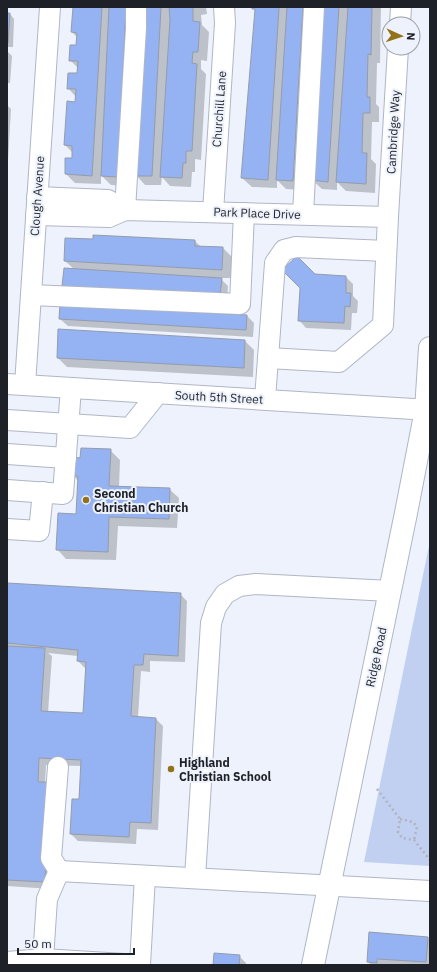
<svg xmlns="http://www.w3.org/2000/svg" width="437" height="972" font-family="'IBM Plex Sans',sans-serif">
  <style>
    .green { fill: #c1d0f1 }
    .shadow { fill: #0003; fill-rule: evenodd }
    .building { fill: #95b2f3; stroke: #949cab }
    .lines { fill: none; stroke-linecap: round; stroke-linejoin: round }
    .minor-casing { stroke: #afb6c6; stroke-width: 22 }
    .major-casing { stroke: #afb6c6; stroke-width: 24 }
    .path { stroke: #afb3bc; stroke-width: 2.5; stroke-dasharray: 2 3; stroke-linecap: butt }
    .minor { stroke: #fff; stroke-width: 20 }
    .major { stroke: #fff; stroke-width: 22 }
    .poi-dot { fill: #937119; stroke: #edf2fc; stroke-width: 1.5 }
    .labels { text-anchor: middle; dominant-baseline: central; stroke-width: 4; stroke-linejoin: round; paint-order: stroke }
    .street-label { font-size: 12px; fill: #1e2127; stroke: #edf2fc }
    .poi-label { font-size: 12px; font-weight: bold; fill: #1e2127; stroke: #edf2fc; text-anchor: start }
  </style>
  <rect width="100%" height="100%" fill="#edf2fc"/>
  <path class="green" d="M430,541V866L364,862Z"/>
  <g class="shadow">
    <path d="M74,7H135L127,186L111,185L101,175V184L75,183L66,174L73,159V153L65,145L76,103V97L68,88L78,74V68L70,60L77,46V37L72,32Z"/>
    <path d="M146,7H206L207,14L201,15L202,25L209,32L207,61L201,60V69L206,74L201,160L195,159V172H192L191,187L170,186L162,177L161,185H145L136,175Z"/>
    <path d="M253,7H312L302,190L286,189L277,180V188L252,187L242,178L256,11Z"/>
    <path d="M324,7H381L380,63H377L376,104L379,107V122H372L371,159L376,164L375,193L346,191L337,182V190L322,189L312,180Z"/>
    <path d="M7,14H10L14,19L13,47H7Z"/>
    <path d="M7,51L12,56L10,83H7Z"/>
    <path d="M7,105L11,109L7,178Z"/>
    <path d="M94,240L195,241L201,247L223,248L232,257L231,278H220L228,286L227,302L71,292L63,285L74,269L65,261Z"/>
    <path d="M314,275L346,277L353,284V296L358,301L357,313H352L351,330L306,328L299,320Z"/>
    <path d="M247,316L254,323L253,337L68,326L60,319Z"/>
    <path d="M59,330L245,341L254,350L253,377L67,367L58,358Z"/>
    <path d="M110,450L120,460L119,487L169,489L179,498L177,528L118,526L116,560L66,559L57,549L77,515L78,481L73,475L81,459Z"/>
    <path d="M7,584L180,594L187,601L185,662L150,661V672L141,671L138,717L156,719L163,726L158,830L137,829L136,844L78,841L71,834L79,800L82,766L46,765L45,783L52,889L7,886ZM48,653L78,656V661L85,668H86L84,714L48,713L52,656Z"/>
    <path d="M428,938L430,940V965H371L368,962Z"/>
    <path d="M239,956L246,963V965H214Z"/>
  </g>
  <g class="building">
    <path d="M73,7H102L92,176L65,174V158H72V146L64,145L67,101L75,102L76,89H67L68,73H77L78,61H69L70,45H76L77,33L71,32Z"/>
    <path d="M109,7H126L118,177L101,176Z"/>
    <path d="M145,7H161L152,176H135Z"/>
    <path d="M169,7H193V21L200,22L198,52H193L192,63L197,64L192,151H186V163H183L182,178L160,177L170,20Z"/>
    <path d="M252,7H278L279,8L268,180L241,178L255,9H252Z"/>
    <path d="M287,7H303L293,181L276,180Z"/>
    <path d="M323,7H339L328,182L311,180Z"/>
    <path d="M348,7H372L371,55L368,54L367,97H370V113H363L362,153H367L366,184L336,182Z"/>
    <path d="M7,13H10L8,43L7,42Z"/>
    <path d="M93,235L195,240V246L223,247L222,270L64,261L65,238L93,239Z"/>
    <path d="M297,256L315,274L346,276V293H351L350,307L345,306L344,323L298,321L300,288L282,270Z"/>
    <path d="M64,268L222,278L220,296L62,286Z"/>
    <path d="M60,304L247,315L246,330L59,319Z"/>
    <path d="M58,329L245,340L244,368L57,358Z"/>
    <path d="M81,448L111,449L109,486L170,488L169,519L109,517L108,552L56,550L58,513L76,514L78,476H72L73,457L80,458Z"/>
    <path d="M7,583L181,593L178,656L144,654L143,665H134L131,716L156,718L151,823L130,822L129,837L70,834L72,799H79L81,760L39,758L38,782H50L45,882L7,880V646L45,648L41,711L83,713L86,662L77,661L78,650L7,643Z"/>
    <path d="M369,932L428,937L426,962L377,959V963L367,962Z"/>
    <path d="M214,953L240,955L239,965H213Z"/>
  </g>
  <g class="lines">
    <g class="minor-casing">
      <g id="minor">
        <path d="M400,24L401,7"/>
        <path d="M37,197L108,200L125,210"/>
        <path d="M125,210L136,28V7"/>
        <path d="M213,212L225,23L224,7"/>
        <path d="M303,214L314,7"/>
        <path d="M36,215L109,217L125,210L388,217"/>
        <path d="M31,295L240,304L244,213"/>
        <path d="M268,358L339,362L383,325L388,217L398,48"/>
        <path d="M7,384L430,410"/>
        <path d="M25,385L50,7"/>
        <path d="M265,399L275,263L284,250L296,247L386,251"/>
        <path d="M7,420L130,428L158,393"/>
        <path d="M7,454L66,458"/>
        <path d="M7,490L63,494L71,388"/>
        <path d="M7,529L39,531L43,492"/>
        <path d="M58,767L51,858L59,871"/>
        <path d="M195,878L211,623L216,607L225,594L239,586L256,584L390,591"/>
        <path d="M43,959L47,899L59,871L430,891"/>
        <path d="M7,962L43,959L140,965L145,876"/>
      </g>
    </g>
    <g class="major-casing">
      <path id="major" d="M313,965L406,513L426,410L430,348"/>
    </g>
    <g class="path">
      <path d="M377,789L400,819L398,832L402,838L414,840L430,860"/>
      <path d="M400,819L413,822L417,827L414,840"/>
    </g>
    <use href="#minor" class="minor"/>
    <use href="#major" class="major"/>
  </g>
  <g class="poi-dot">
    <circle cx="86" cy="500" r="4"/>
    <circle cx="171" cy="769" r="4"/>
  </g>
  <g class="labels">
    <g class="street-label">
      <text transform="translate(219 109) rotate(-86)">Churchill Lane</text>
      <text transform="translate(393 132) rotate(-87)">Cambridge Way</text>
      <text transform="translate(37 196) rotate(-86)">Clough Avenue</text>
      <text transform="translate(257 213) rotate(2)">Park Place Drive</text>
      <text transform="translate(219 397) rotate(3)">South 5th Street</text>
      <text transform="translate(376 657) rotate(-78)">Ridge Road</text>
    </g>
    <g class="poi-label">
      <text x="94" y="493">Second<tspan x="94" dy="14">Christian Church</tspan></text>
      <text x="179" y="762">Highland<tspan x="179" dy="14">Christian School</tspan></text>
    </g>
  </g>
  <rect width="437" height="972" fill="none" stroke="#1e2127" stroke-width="16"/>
  <g transform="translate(401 36) rotate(93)"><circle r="19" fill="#edf2fc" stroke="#9a9ea7"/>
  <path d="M0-3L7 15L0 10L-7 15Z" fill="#937119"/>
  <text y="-6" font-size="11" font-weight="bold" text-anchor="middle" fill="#1e2127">N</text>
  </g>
  <path d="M18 948v6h116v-6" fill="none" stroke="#1e2127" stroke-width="2"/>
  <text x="24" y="948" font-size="12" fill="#1e2127" stroke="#edf2fc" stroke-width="3" paint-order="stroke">50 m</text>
</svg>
